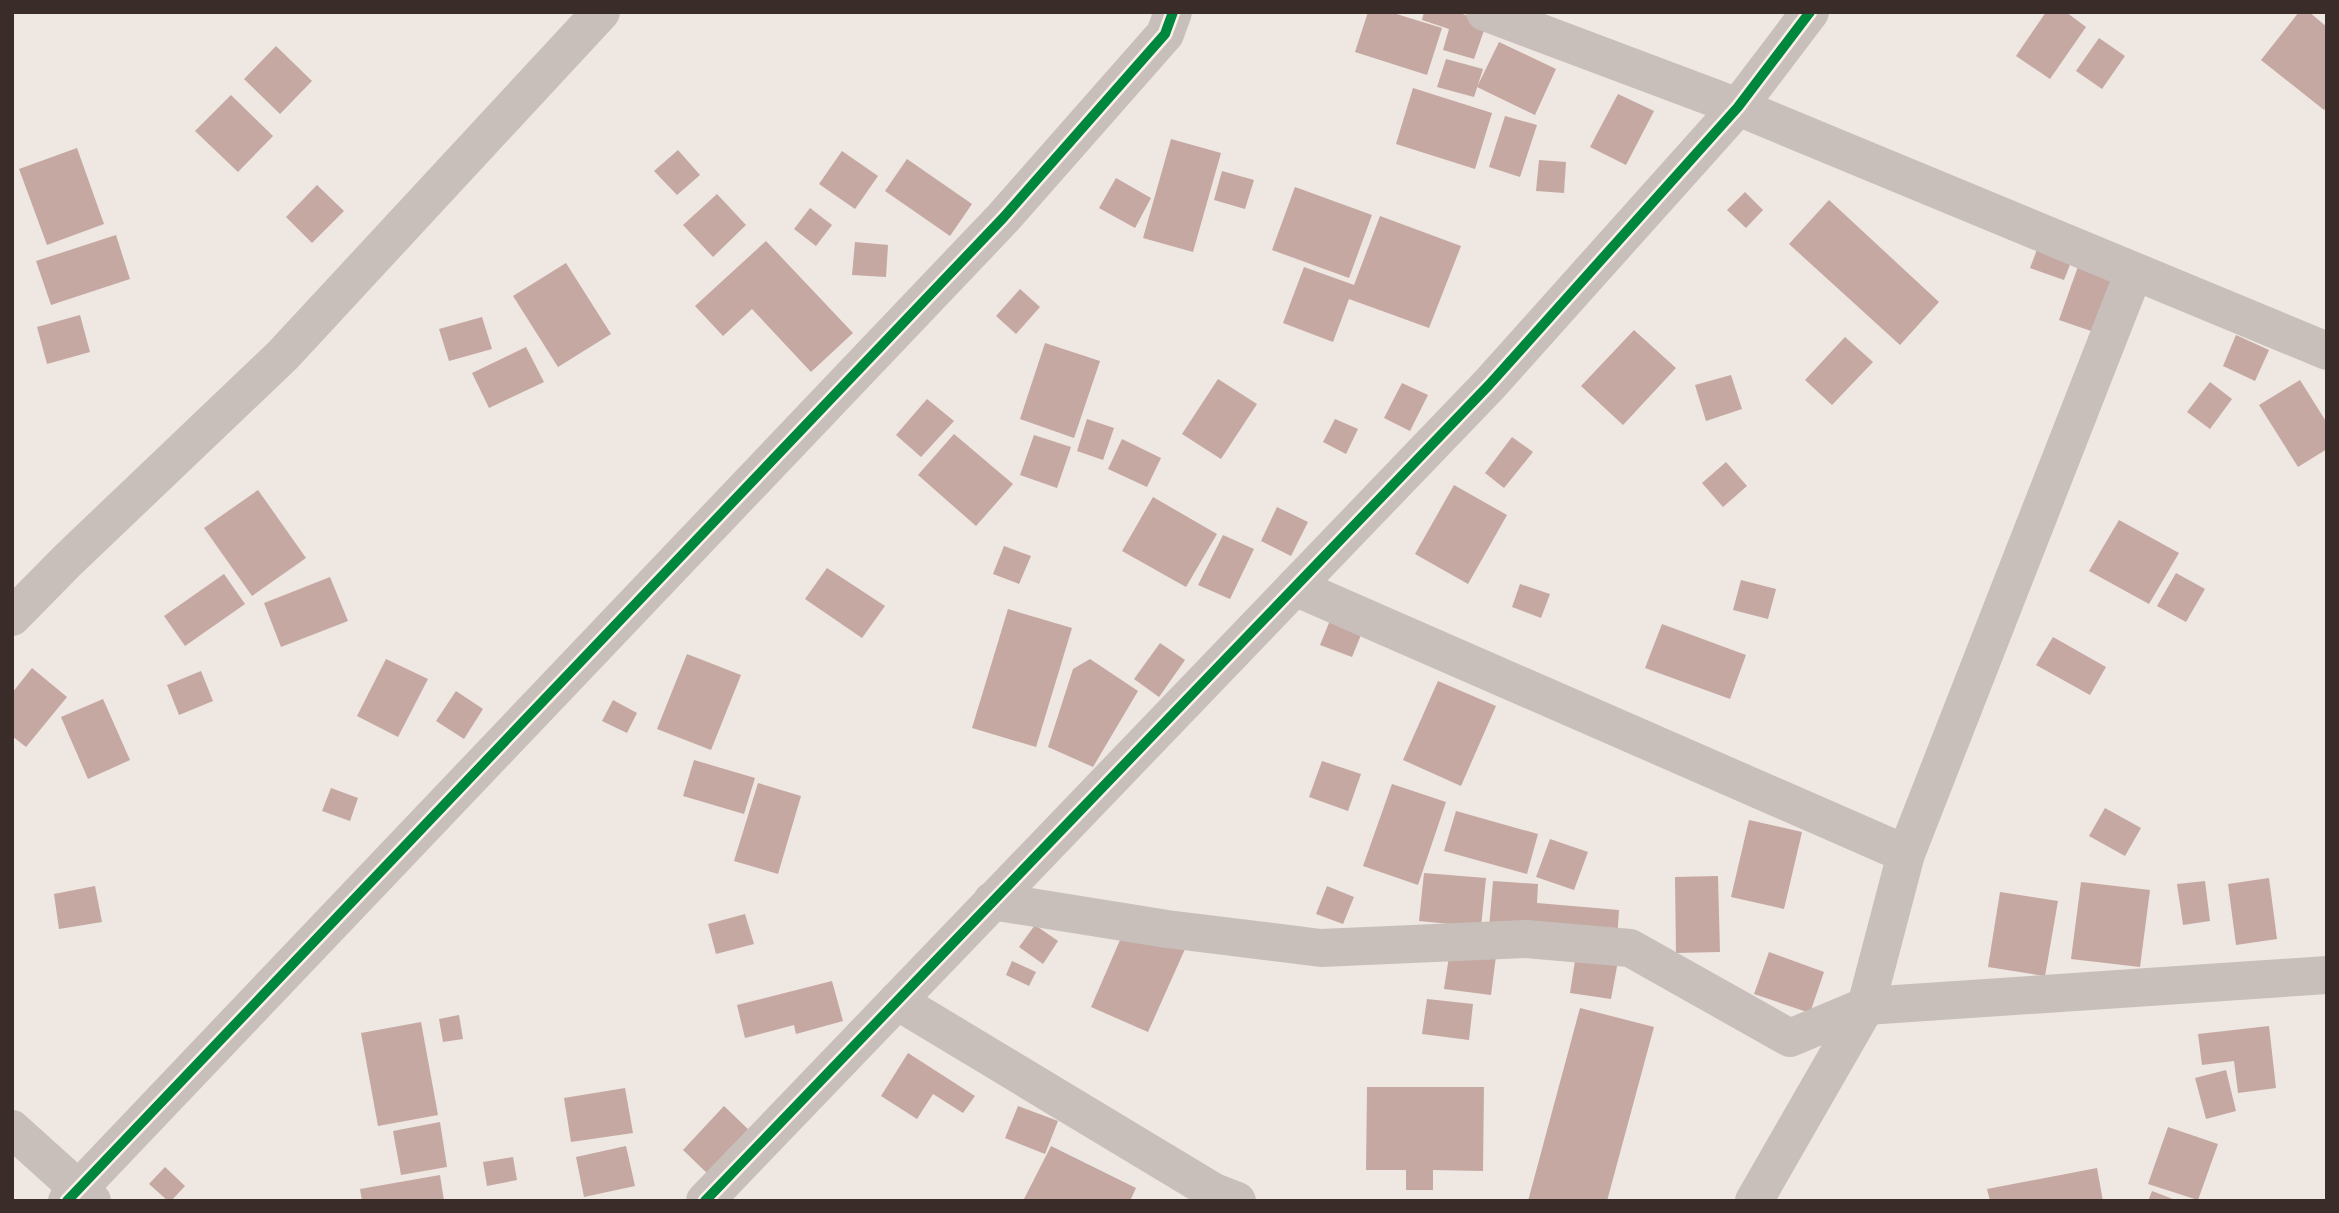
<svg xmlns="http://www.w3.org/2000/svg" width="2339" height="1213" font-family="Quicksand,sans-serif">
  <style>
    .building { fill: #c5a8a2 }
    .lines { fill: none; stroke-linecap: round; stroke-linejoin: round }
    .minor { stroke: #c8bfbb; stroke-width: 38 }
    .cycleway-casing { stroke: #fcf1ea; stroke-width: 15 }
    .cycleway { stroke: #00873e; stroke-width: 10 }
  </style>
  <rect width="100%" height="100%" fill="#efe7e2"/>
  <g class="building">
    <path d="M1368,12H1390L1442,28L1427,75L1355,52Z"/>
    <path d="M1424,12H1456L1487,22L1474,59L1443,50L1449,29L1422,20Z"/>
    <path d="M2046,12H2066L2086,27L2050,79L2016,56Z"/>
    <path d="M2299,12H2309L2327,27V107L2324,110L2261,60Z"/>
    <path d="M2099,38L2125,56L2102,89L2076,71Z"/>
    <path d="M1499,42L1556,69L1535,115L1477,87Z"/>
    <path d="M276,46L312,81L280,114L244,79Z"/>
    <path d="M1446,59L1483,69L1474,97L1437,87Z"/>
    <path d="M1413,88L1492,113L1475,169L1396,144Z"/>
    <path d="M1618,94L1654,111L1626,165L1590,147Z"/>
    <path d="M231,95L273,136L238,172L195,131Z"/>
    <path d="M1505,116L1537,125L1520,177L1489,167Z"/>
    <path d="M1171,139L1221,153L1193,252L1143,238Z"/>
    <path d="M77,148L104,224L47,245L19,169Z"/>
    <path d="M678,150L700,175L677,195L654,171Z"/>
    <path d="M842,151L878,176L855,209L819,184Z"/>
    <path d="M907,159L972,204L950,236L885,191Z"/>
    <path d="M1539,160L1566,162L1564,193L1536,191Z"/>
    <path d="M1222,171L1254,180L1245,209L1214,200Z"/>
    <path d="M1116,178L1151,198L1135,228L1099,208Z"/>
    <path d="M317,185L344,211L312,243L286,217Z"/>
    <path d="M1295,187L1372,215L1349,278L1272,250Z"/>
    <path d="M1745,192L1763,210L1746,228L1727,210Z"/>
    <path d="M717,194L746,225L713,257L683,225Z"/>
    <path d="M1829,200L1939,302L1900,345L1789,244Z"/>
    <path d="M810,208L832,225L816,246L794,229Z"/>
    <path d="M1380,216L1461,246L1429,328L1349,299L1333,342L1283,323L1304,267L1354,285Z"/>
    <path d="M116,235L130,279L51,305L36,261Z"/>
    <path d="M2041,239L2075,252L2064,280L2030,268Z"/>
    <path d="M766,241L853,333L811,372L752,309L723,336L695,306Z"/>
    <path d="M855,242L888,245L886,277L852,275Z"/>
    <path d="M2081,258L2120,271L2097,333L2059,320Z"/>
    <path d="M566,263L611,334L558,367L513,296Z"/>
    <path d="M1020,289L1040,307L1016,334L996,316Z"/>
    <path d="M80,315L90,352L47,364L37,327Z"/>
    <path d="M482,317L492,349L449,361L439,329Z"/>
    <path d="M1634,330L1676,368L1623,425L1581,386Z"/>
    <path d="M2236,335L2269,350L2255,381L2223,366Z"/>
    <path d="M1845,337L1873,362L1832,405L1805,380Z"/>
    <path d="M1045,343L1100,361L1074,438L1020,419Z"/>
    <path d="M526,347L544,382L489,408L472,373Z"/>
    <path d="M1731,375L1742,409L1706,421L1695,385Z"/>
    <path d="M1218,379L1257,404L1221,459L1182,434Z"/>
    <path d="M2300,380L2327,423V449L2298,467L2259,405Z"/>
    <path d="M2210,382L2232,399L2210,429L2187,412Z"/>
    <path d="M1402,383L1428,395L1410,431L1384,418Z"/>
    <path d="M927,399L954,421L921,457L896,435Z"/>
    <path d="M1087,419L1114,428L1103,460L1077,451Z"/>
    <path d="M1335,419L1358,429L1346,454L1323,442Z"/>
    <path d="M954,434L1013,484L976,526L918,475Z"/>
    <path d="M1034,435L1071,447L1057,488L1020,475Z"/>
    <path d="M1512,437L1533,452L1504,488L1485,473Z"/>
    <path d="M1122,439L1161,458L1147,487L1108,469Z"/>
    <path d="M1726,462L1747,486L1723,507L1702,483Z"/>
    <path d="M1454,485L1507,515L1468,584L1415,554Z"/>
    <path d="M258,490L306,558L252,596L204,528Z"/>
    <path d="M1153,497L1217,534L1186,587L1122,551Z"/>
    <path d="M1277,507L1308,522L1291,556L1261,541Z"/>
    <path d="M2119,520L2179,553L2149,604L2089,571Z"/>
    <path d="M1223,535L1254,549L1230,599L1198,585Z"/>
    <path d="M1004,546L1031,556L1019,584L993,574Z"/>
    <path d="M827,568L885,606L862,638L805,599Z"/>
    <path d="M2176,573L2205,589L2186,622L2157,606Z"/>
    <path d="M224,574L245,604L185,646L164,616Z"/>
    <path d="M330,577L348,621L281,647L264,603Z"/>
    <path d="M1741,580L1776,589L1768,619L1733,610Z"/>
    <path d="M1520,584L1550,594L1541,618L1512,607Z"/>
    <path d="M1008,609L1072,628L1036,747L972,728Z"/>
    <path d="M1331,618L1363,630L1352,657L1320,645Z"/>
    <path d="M1662,624L1746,655L1730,699L1645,668Z"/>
    <path d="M2053,637L2106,667L2090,695L2036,665Z"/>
    <path d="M1160,643L1185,660L1159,697L1134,679Z"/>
    <path d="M687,654L741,675L711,750L657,729Z"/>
    <path d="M386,659L428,679L398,737L357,716Z"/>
    <path d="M1090,659L1138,691L1093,767L1048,747L1073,669Z"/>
    <path d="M32,668L67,697L26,747L12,736V693Z"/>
    <path d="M201,671L213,701L179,715L167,685Z"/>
    <path d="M1438,681L1496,706L1461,786L1403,760Z"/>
    <path d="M456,691L483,709L464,739L436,721Z"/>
    <path d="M103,699L130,760L88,779L61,717Z"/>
    <path d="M613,700L637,713L627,733L602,721Z"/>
    <path d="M694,760L755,778L744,814L683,796Z"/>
    <path d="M1322,761L1361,774L1348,811L1309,797Z"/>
    <path d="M758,783L801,796L778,874L734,861Z"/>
    <path d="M1392,784L1446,802L1418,885L1363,866Z"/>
    <path d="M331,788L358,798L350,821L322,811Z"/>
    <path d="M2105,808L2141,828L2125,856L2089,836Z"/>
    <path d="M1456,811L1538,834L1527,874L1444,851Z"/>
    <path d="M1749,820L1802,832L1784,909L1731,897Z"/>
    <path d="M1550,839L1588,852L1574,890L1536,877Z"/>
    <path d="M1424,873L1486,878L1481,927L1419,921Z"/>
    <path d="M1718,876L1720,952L1676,953L1675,877Z"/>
    <path d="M2269,878L2277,939L2236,945L2228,884Z"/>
    <path d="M1493,881L1538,884L1537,903L1619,910L1617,940L1489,928Z"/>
    <path d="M2205,881L2210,921L2183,925L2177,884Z"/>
    <path d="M2081,882L2150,890L2140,967L2071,959Z"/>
    <path d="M95,886L102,922L59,929L54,894Z"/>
    <path d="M1327,886L1354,897L1343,924L1316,914Z"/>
    <path d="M2000,892L2058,901L2045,976L1988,967Z"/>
    <path d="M745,914L754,944L716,954L708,924Z"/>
    <path d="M1127,924L1185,949L1148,1032L1091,1007Z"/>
    <path d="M1035,925L1058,941L1043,964L1019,947Z"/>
    <path d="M1450,950L1496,956L1491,995L1444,989Z"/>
    <path d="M1769,952L1824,972L1810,1013L1754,994Z"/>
    <path d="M1576,954L1618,961L1611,999L1570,993Z"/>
    <path d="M1012,961L1036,972L1029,986L1006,975Z"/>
    <path d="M832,981L843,1021L796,1034L794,1025L745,1038L737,1005Z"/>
    <path d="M1427,999L1473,1004L1469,1040L1422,1034Z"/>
    <path d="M1580,1008L1654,1027L1607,1201H1528Z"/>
    <path d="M459,1015L463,1039L443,1042L439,1019Z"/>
    <path d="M421,1022L438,1115L378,1126L361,1033Z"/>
    <path d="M2269,1026L2276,1088L2238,1093L2234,1061L2202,1065L2198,1034Z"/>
    <path d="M908,1053L975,1096L963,1113L933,1094L917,1119L881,1096Z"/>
    <path d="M2226,1070L2236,1111L2206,1119L2195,1078Z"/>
    <path d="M1367,1087H1484L1483,1171L1433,1170V1190H1406V1170H1366Z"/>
    <path d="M625,1088L633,1133L571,1142L564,1098Z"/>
    <path d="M724,1106L751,1132L710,1176L683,1150Z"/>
    <path d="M1018,1106L1058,1121L1045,1154L1005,1138Z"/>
    <path d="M440,1122L447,1167L401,1175L393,1131Z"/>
    <path d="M2168,1127L2218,1144L2198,1200L2148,1184Z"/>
    <path d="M626,1146L635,1186L584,1197L576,1157Z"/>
    <path d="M1051,1146L1136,1188L1130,1201H1023Z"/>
    <path d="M513,1157L517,1180L487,1186L483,1162Z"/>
    <path d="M165,1167L185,1186L171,1201H168L149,1184Z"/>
    <path d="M2097,1168L2103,1201H1990L1987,1189Z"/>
    <path d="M440,1175L444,1201H362L360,1189Z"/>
    <path d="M2152,1191L2178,1201H2148Z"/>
  </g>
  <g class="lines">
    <g class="minor">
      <path d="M1485,12L1738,107L2327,351"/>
      <path d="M1295,587L1906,854"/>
      <path d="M12,617L67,561L283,355L601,12"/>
      <path d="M992,901L1167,929L1321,948L1526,939L1630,948L1790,1038L1866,1006L2327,975"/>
      <path d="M897,1001L1214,1192L1237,1201"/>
      <path d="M12,1129L92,1201"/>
      <path d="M67,1201L1003,218L1165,34L1173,12"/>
      <path d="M705,1201L1489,385L1738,107L1810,12"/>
      <path d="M1754,1201L1866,1006L1906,854L2134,272"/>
    </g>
    <g class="cycleway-casing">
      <g id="cycleway">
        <path d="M67,1201L1003,218L1165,34L1173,12"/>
        <path d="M705,1201L1489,385L1738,107L1810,12"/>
      </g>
    </g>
    <use href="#cycleway" class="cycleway"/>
  </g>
  <rect width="2339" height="1213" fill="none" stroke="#3a2c28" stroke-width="28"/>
</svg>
